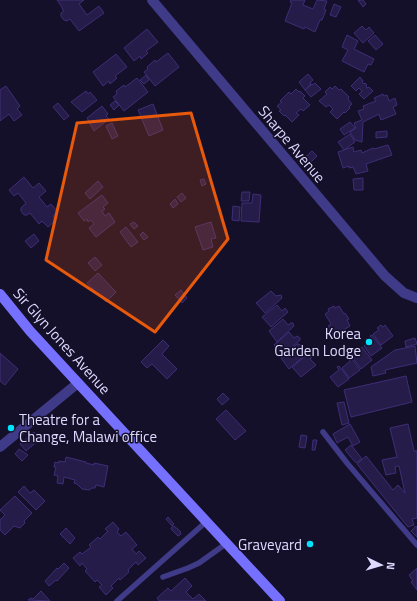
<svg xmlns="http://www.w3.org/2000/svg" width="417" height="601" font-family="'Titillium Web',sans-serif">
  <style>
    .building { fill: #261c4a; stroke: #3e2e77 }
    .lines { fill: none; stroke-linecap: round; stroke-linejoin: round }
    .service { stroke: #403b88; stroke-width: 5.5 }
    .minor { stroke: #403b88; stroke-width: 10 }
    .secondary { stroke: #7670ff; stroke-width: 10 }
    .marked { fill: #e8590c; fill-opacity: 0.2; stroke: #e8590c; stroke-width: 3; stroke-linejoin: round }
    .poi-dot { fill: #05e1ff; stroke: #151029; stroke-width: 1.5 }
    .labels { text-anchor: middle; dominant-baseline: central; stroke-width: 3; stroke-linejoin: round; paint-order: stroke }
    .street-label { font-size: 15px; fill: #ded9ff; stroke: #151029 }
    .poi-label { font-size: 15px; fill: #ded9ff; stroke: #151029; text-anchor: end }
  </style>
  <rect width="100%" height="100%" fill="#151029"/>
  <g class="building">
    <path d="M57,0H84L79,4L87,15L99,6L104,13L79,31L70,19L67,21L64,20L61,16V13L64,11L62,9H63Z"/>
    <path d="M291,0H305L303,5L313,9L317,0L327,1L324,9L326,10L322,20H320L315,32L305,27L304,29L285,21L292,3L290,2Z"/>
    <path d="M358,0H363L366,4L363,7Z"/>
    <path d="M334,4L341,7L336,17L330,15Z"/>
    <path d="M362,26L366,30L369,27L374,33L363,43L354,33Z"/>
    <path d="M147,29L158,42L146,51L148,53L141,59L140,56L134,61L124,48Z"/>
    <path d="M347,35L358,41L354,49L374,59L371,65L368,64L364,72L342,61L348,50L342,47Z"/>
    <path d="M375,35L383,44L376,50L368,41Z"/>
    <path d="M168,53L179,67L155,86L144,72L148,69L147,67L155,60L156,62Z"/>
    <path d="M116,54L127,67L115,76L117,78L110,84L109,81L103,86L93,72Z"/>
    <path d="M308,74L313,80L310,83L311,84L305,90L299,82Z"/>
    <path d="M146,75L149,80L144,84L140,80Z"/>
    <path d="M360,77L363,81L362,82L364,84L365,83L367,85L366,86L367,88L369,87L373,91L364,99L359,94L362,91L359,88L356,91L351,86Z"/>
    <path d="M137,78L148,92L124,111L113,97L117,94L116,91L124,85L125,87Z"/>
    <path d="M315,83L321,89L311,97L305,90L312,84V85Z"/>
    <path d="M6,86L20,106L17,109L22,115L14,121L9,114L0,121V90Z"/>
    <path d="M335,86L339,90L341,89L349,97L348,99L352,104L349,107L350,108L345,113L344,112L337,119L330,112L333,109L329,105L326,107L319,101L327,94L325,92L330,87L332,89Z"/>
    <path d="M296,89L299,92L300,91L305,96L303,98L310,105L303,111L301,109L296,113L299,115L292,122L285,115L284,116L279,111L281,110L277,106L282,102L280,101L289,92L291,94Z"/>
    <path d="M86,91L88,94L90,92L97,100L82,112L71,102Z"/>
    <path d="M383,94L384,96L387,95L389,101L395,98L397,105L393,107L396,114L381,120L379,114L363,122L362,142L355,140L350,132L356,128L354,123L362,120L358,111L364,109L363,106L376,101L374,98Z"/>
    <path d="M115,101L119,105L114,110L110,105Z"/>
    <path d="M58,103L69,116L64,120L53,107Z"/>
    <path d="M153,104L163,130L149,136L138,110Z"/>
    <path d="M102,106L108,114L106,116L109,119L94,131L87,118Z"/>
    <path d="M350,122L355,128L344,135L340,129Z"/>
    <path d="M112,123L118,136L112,139L106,126Z"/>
    <path d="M387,131V137L376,138V132Z"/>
    <path d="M350,134L355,142L344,150L338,142Z"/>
    <path d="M388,145L392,155L366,164L368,171L356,174L353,167L349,168V166L343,168L338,152L353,147L354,152L361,150L362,153L373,148L374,149Z"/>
    <path d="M312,151L317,156L307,166L302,160Z"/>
    <path d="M24,177L33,188L39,183L46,191L39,197L47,207L51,204L58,212L53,216L56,220L48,227L42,221L39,224L30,213L27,215H24L21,211V208L26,203L18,193L14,196L9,190Z"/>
    <path d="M363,178V190H354L353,179Z"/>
    <path d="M204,179L206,184L202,186L200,180Z"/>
    <path d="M98,181L103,187L90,199L85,193Z"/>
    <path d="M242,192H250L249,201H241Z"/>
    <path d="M182,193L186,198L181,202L177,197Z"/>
    <path d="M253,194L261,195L259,222L241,221L242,203H252Z"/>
    <path d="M102,195L108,203L103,207L105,209L102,211L105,216L109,213L115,222L96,237L89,228L94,224L91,220L88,222L87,219L84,221L78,213Z"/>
    <path d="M175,199L178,204L173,208L170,204Z"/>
    <path d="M233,206L240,207L239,221L232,220Z"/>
    <path d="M134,222L138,226L134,229L130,224Z"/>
    <path d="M211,222L216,238L211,239L213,247L203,250L195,227Z"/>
    <path d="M126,227L138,242L131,247L120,232Z"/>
    <path d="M143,232L148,237L144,240L140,235Z"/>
    <path d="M34,234L39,241L31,248L25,241Z"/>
    <path d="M95,257L102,265L95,271L88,263Z"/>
    <path d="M98,273L116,292L106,302L87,283Z"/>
    <path d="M181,290L187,298L182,303L175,295Z"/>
    <path d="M271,291L276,296L281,295L282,298L265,313L256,303Z"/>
    <path d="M277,305L282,311L285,308L288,312L271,327L262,317Z"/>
    <path d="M334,306L335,308L339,306L344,314L345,313L349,319L347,320L350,326L334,336L328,326L331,324L325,314L329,311L328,309Z"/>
    <path d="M283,319L288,325L291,323H293L294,326L277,342L269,331Z"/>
    <path d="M381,325L383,327L385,325L393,336L381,345L373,334L379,330L377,328Z"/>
    <path d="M289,332L294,338L297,336L300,338V340L283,355L274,345Z"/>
    <path d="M372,335L382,348L371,356L364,346L372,339L370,336Z"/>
    <path d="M415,338L417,344L406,347L405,341Z"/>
    <path d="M163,340L169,346L162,354L177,369L167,379L152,364L147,368L141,362Z"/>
    <path d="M297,344H298L301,345L299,350L304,356L289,369L281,358Z"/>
    <path d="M415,346L417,363L385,370L386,373L373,376L371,367L395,350Z"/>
    <path d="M362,347L372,360L361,369L353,358L362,352L360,349Z"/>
    <path d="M310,352L312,353L313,356L310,359L316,365L301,377L292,367Z"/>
    <path d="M0,353L18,369L5,385L0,381Z"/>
    <path d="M350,356L360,370L349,378L342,368L350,361L348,358Z"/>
    <path d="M339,366L349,379L338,387L330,377L339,370L337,367Z"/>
    <path d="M406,376L412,402L351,417L344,390Z"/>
    <path d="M223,393L229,399L222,405L217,399Z"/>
    <path d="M344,402L349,423L342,425L337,403Z"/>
    <path d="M226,410L246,431L235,440L216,419Z"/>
    <path d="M350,424L360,442L353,446L348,437L337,443L333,434Z"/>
    <path d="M408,424L414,451H417V518L412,519L414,525L408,527L357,464L366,456L393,490L398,485L405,493L399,466L395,467L396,473L386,475L382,460L397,457L390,428Z"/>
    <path d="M34,432L40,439L26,451L20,444Z"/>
    <path d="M301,435L307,436L305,448L299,447Z"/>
    <path d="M313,440H317L315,450H312Z"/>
    <path d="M351,445L362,459L356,463L345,450Z"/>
    <path d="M19,449L28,455L22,461L15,454Z"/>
    <path d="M66,457L86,462V463L94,465V463L108,466L104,487L96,485L95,488H92L89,490L82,489L77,484L74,483L75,480L64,477L63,484L57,483L58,476L54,475L56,467H54L55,462L59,463V461L65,462Z"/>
    <path d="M24,486L30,493L34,490L45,501L36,510L18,492Z"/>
    <path d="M15,496L32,513L24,521L25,523L20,528L14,526L5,535L0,530V520L5,515L0,510Z"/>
    <path d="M168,517L174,524L172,526L166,519Z"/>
    <path d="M113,522L119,529L117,532L121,536L126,532L137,545L132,549L136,554L139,551L146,558L138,565L136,562L128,570L129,572L120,580L119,578L111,586L113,588L106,595L99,587L102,585L97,580L95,582L85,571L87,569L82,563L80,566L73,558L80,552L82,554L91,547L89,545L98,537L100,539L108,531L105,529Z"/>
    <path d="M174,526L180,531L181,534L178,536L172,530L171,528Z"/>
    <path d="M416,526L417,527V537L411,531Z"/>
    <path d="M66,528L75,538L70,544L60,534Z"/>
    <path d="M64,563L69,568L57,581L56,580L49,586L45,581L57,568L58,569Z"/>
    <path d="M417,568V590L411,582L413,581L409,575Z"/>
    <path d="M185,578L192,586L186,592L193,599L199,594L206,601H159L157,598L168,588L171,591Z"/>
    <path d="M41,591L50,601L28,600L31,598L33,599Z"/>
  </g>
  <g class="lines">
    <g class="service">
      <path d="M323,432L347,463L417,545"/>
      <path d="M163,577L188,568L199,563L227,543"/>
      <path d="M117,601L207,521"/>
    </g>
    <g class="minor">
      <path d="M152,0L385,276L404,293L417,298"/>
      <path d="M0,447L78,383"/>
    </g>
    <path class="secondary" d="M0,294L30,331L78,383L280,601"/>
  </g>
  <path class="marked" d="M191,113L228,239L155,332L46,260L77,123Z"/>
  <g class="poi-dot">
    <circle cx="369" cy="342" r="4"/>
    <circle cx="11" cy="428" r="4"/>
    <circle cx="310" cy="544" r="4"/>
  </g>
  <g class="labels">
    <g class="street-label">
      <text transform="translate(292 144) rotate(50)">Sharpe Avenue</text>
      <text transform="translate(62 341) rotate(48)">Sir Glyn Jones Avenue</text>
    </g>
    <g class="poi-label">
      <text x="361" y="333">Korea<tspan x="361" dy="17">Garden Lodge</tspan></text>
      <text x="19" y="419" text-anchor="start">Theatre for a<tspan x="19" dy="17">Change, Malawi office</tspan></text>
      <text x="302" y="544">Graveyard</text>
    </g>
  </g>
  <g transform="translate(381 565) rotate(95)" stroke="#151029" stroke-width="3" paint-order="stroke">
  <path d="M0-3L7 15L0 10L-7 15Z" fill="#ded9ff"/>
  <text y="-6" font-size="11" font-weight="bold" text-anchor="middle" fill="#ded9ff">N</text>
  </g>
</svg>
